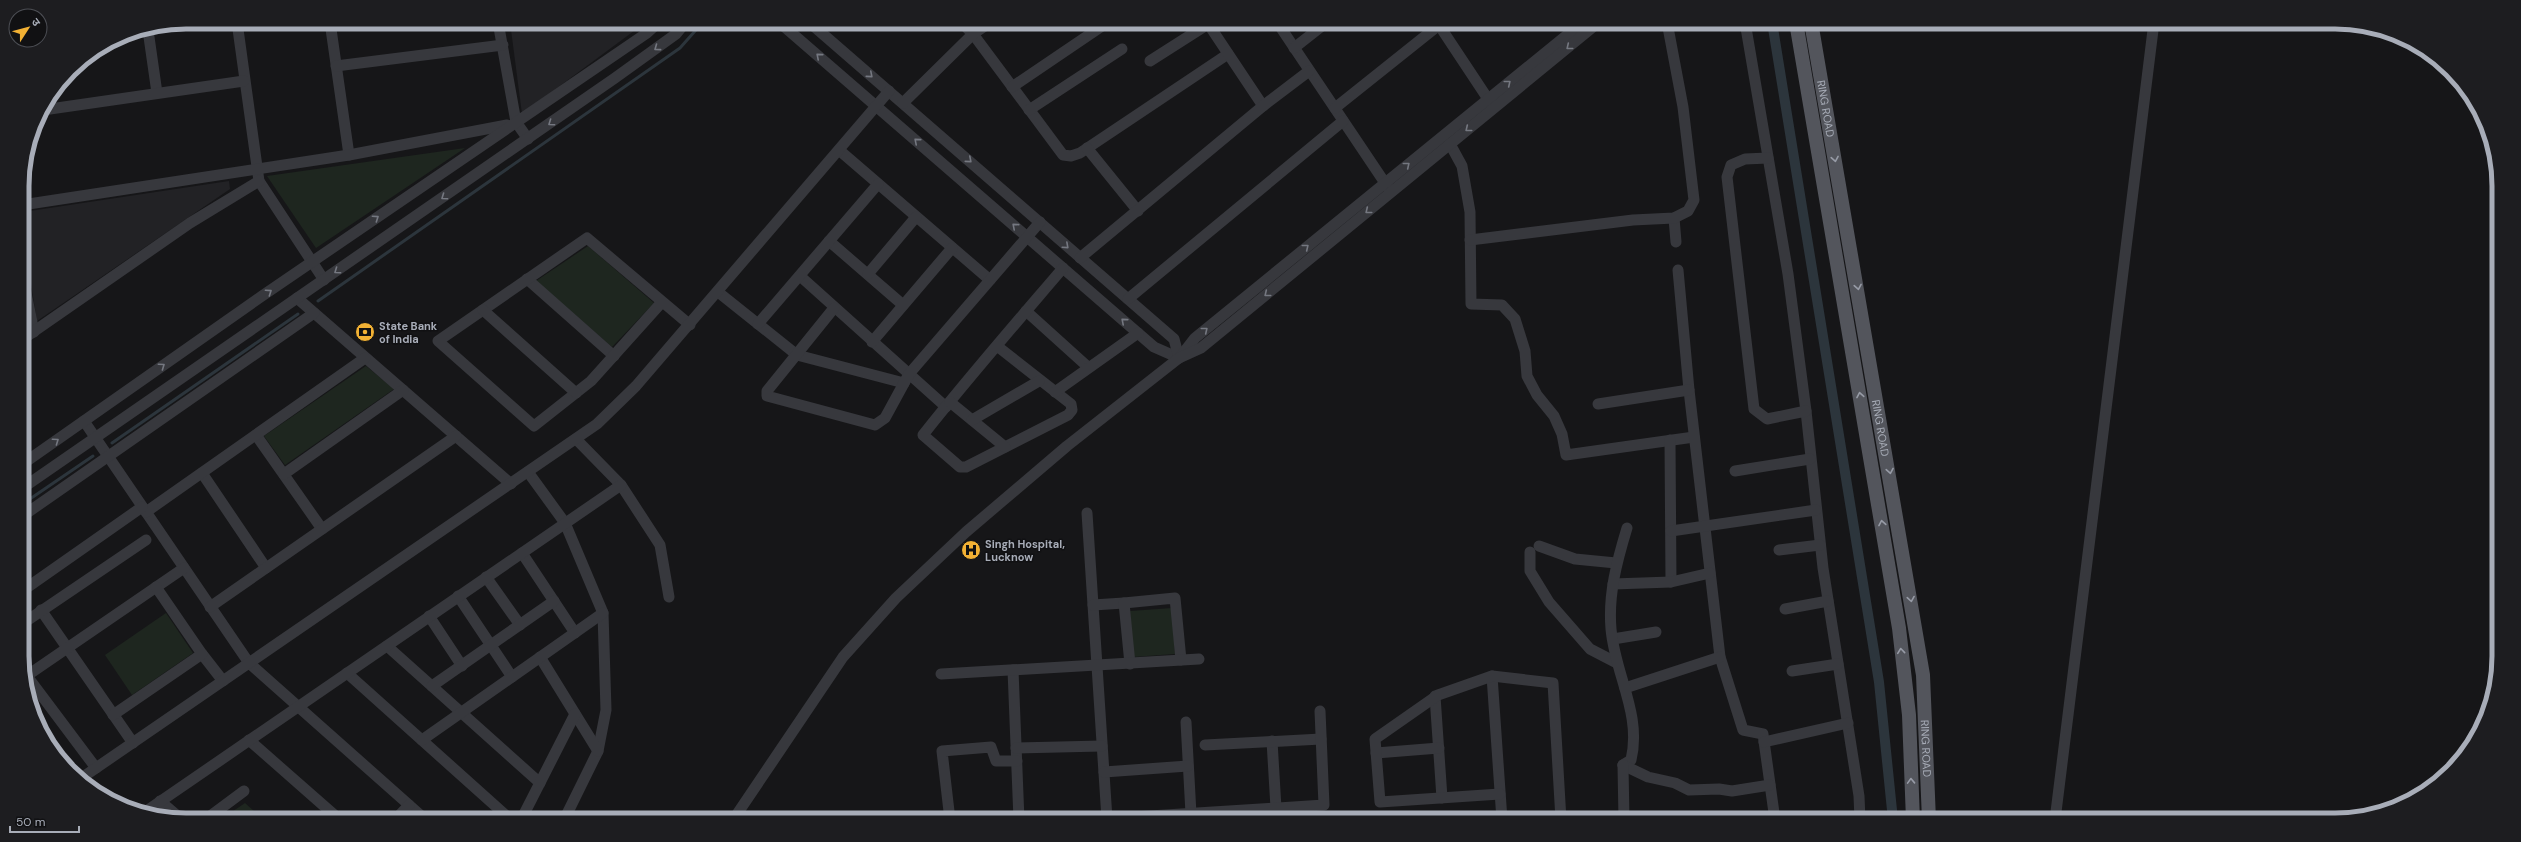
<svg xmlns="http://www.w3.org/2000/svg" width="2521" height="842" font-family="'DM Sans','Noto Sans Devanagari',sans-serif">
  <style>
    .built { fill: #222225 }
    .green { fill: #1e261f }
    .lines { fill: none; stroke-linecap: round; stroke-linejoin: round }
    .stream { stroke: #2c353c; stroke-width: 3 }
    .canal { stroke: #2c353c; stroke-width: 10 }
    .minor { stroke: #37383d; stroke-width: 11 }
    .major { stroke: #53555c; stroke-width: 14 }
    .oneway { stroke: #757881 }
    .oneway2 { stroke: #979ba6 }
    .labels { text-anchor: middle; dominant-baseline: central; stroke-width: 3; stroke-linejoin: round; paint-order: stroke }
    .street-label { font-size: 11px; fill: #a8adb8; stroke: #111113 }
    .poi-label { font-size: 11px; font-weight: bold; fill: #a8adb8; stroke: #111113; text-anchor: start }
    .rim { fill: none; stroke: #a8adb8; stroke-width: 5 }
  </style>
  <rect width="100%" height="100%" fill="#161618"/>
  <g class="built">
    <path d="M510,22H646L522,114Z"/>
    <path d="M229,181L230,189L37,321L23,236V212Z"/>
  </g>
  <g class="green">
    <path d="M465,148L316,248L267,176Z"/>
    <path d="M588,246L654,303L612,347L536,281Z"/>
    <path d="M366,366L394,389L285,465L264,436Z"/>
    <path d="M1172,608L1175,654L1133,657L1130,611Z"/>
    <path d="M166,613L193,653L132,695L105,655Z"/>
    <path d="M245,803L264,820H220Z"/>
  </g>
  <g class="lines">
    <g class="stream">
      <path d="M318,301L680,48L703,22"/>
      <path d="M112,443L298,314"/>
      <path d="M24,503L93,456"/>
    </g>
    <path class="canal" d="M1772,22L1879,682L1893,820"/>
    <g class="minor">
      <path d="M237,22L259,181L324,280"/>
      <path d="M330,22L349,155"/>
      <path d="M498,22L516,122L528,139"/>
      <path d="M779,22L1154,347L1179,358"/>
      <path d="M809,22L1174,339L1179,358"/>
      <path d="M961,22L973,34L1063,155L1071,156L1080,153L1228,54"/>
      <path d="M1207,22L1263,106"/>
      <path d="M1277,22L1389,189"/>
      <path d="M1437,22L1492,105"/>
      <path d="M1745,22L1788,274L1806,411L1823,568L1859,796L1860,820"/>
      <path d="M148,30L157,93"/>
      <path d="M1294,48L1327,22"/>
      <path d="M1150,61L1208,24"/>
      <path d="M336,66L503,45"/>
      <path d="M1012,87L1108,22"/>
      <path d="M903,103L973,34L991,22"/>
      <path d="M1335,108L1439,25"/>
      <path d="M43,110L244,81"/>
      <path d="M1029,110L1122,49"/>
      <path d="M1450,144L1462,166L1470,212L1471,304L1502,305L1515,319L1525,351L1527,376L1537,395L1554,416L1562,434L1566,455L1694,437"/>
      <path d="M1087,148L1138,211"/>
      <path d="M839,150L990,280"/>
      <path d="M1768,158L1745,159L1731,165L1727,177L1754,409L1767,419L1806,411"/>
      <path d="M22,205L349,155L507,125"/>
      <path d="M1674,218L1676,242"/>
      <path d="M1470,240L1633,220L1674,218L1688,211L1694,200L1683,107L1667,22"/>
      <path d="M829,241L903,305"/>
      <path d="M1080,258L1263,106L1309,71"/>
      <path d="M1678,270L1689,390L1720,657L1743,730L1763,734L1775,820"/>
      <path d="M868,274L916,217"/>
      <path d="M800,276L946,407"/>
      <path d="M23,278L34,332"/>
      <path d="M527,279L614,356"/>
      <path d="M718,292L797,355L904,383"/>
      <path d="M297,298L511,484"/>
      <path d="M1128,299L1343,121"/>
      <path d="M662,302L591,381L534,426L438,341L587,238L690,325"/>
      <path d="M834,308L767,391V396L875,425L885,418L909,374L1040,222"/>
      <path d="M483,310L576,393"/>
      <path d="M1026,311L1088,367"/>
      <path d="M758,324L878,184"/>
      <path d="M23,339L190,223L259,181"/>
      <path d="M872,342L952,248"/>
      <path d="M997,346L1071,404L1072,410L1068,415L966,467H960L923,435C968,378 1016,323 1063,268"/>
      <path d="M1181,356L1195,338L1583,22"/>
      <path d="M1055,392L1138,333"/>
      <path d="M950,402L1005,447"/>
      <path d="M1598,404L1689,390"/>
      <path d="M972,420L1039,381"/>
      <path d="M84,421L249,663L426,820"/>
      <path d="M256,435L322,529"/>
      <path d="M576,439L621,485L660,545L669,597"/>
      <path d="M1670,440L1671,582"/>
      <path d="M24,463L262,296L647,33L659,22"/>
      <path d="M1735,471L1810,459"/>
      <path d="M528,472L565,523L603,613L606,710L598,751L564,820"/>
      <path d="M202,473L266,568"/>
      <path d="M284,474L403,390"/>
      <path d="M24,487L615,78L676,34L686,22"/>
      <path d="M146,512L365,358"/>
      <path d="M1087,513L1107,819"/>
      <path d="M24,515L314,313"/>
      <path d="M1671,531L1816,510"/>
      <path d="M1539,546L1575,559L1616,563"/>
      <path d="M1779,550L1820,545"/>
      <path d="M1530,552V571L1549,602L1590,649L1617,663"/>
      <path d="M522,553L575,633"/>
      <path d="M486,577L520,625"/>
      <path d="M1613,584L1671,582L1710,573"/>
      <path d="M25,589L142,507"/>
      <path d="M458,596L512,677"/>
      <path d="M1093,605L1124,603"/>
      <path d="M210,607L456,436"/>
      <path d="M1785,609L1828,601"/>
      <path d="M41,610L133,743"/>
      <path d="M429,616L462,666"/>
      <path d="M25,622L146,540"/>
      <path d="M1613,639L1656,632"/>
      <path d="M387,646L540,783"/>
      <path d="M202,654L223,681"/>
      <path d="M540,657L598,751"/>
      <path d="M1130,664L1124,603L1175,598L1181,660"/>
      <path d="M1013,670L1019,820"/>
      <path d="M1792,671L1838,664"/>
      <path d="M347,673L511,820"/>
      <path d="M941,674L1199,659"/>
      <path d="M27,676L96,768"/>
      <path d="M1492,676L1502,820"/>
      <path d="M25,677L184,568"/>
      <path d="M432,686L554,601"/>
      <path d="M1625,688L1720,657"/>
      <path d="M1435,696L1442,798"/>
      <path d="M113,715L202,654L156,587"/>
      <path d="M1186,722L1191,814"/>
      <path d="M249,740L340,820"/>
      <path d="M422,740L603,613"/>
      <path d="M1272,741L1276,808"/>
      <path d="M1764,742L1848,723"/>
      <path d="M1205,745L1321,739"/>
      <path d="M1016,748L1102,746"/>
      <path d="M1376,753L1439,748"/>
      <path d="M1623,765L1631,760C1642,714 1615,675 1611,629C1608,594 1617,561 1627,528"/>
      <path d="M1623,765L1648,777L1675,783L1689,790L1719,789L1732,791L1770,785"/>
      <path d="M1623,765L1624,820"/>
      <path d="M1104,772L1188,766"/>
      <path d="M80,779L597,424L636,386L889,91"/>
      <path d="M1500,794L1380,802L1375,739L1438,695L1492,676L1553,683L1561,820"/>
      <path d="M160,801L181,819"/>
      <path d="M142,814L621,485"/>
      <path d="M205,820L244,791"/>
      <path d="M395,820L409,805"/>
      <path d="M521,820L575,714"/>
      <path d="M733,820L843,657L896,598L966,532L1067,446L1179,358L1201,348L1599,22"/>
      <path d="M950,820L942,751L991,747L996,761H1017"/>
      <path d="M1086,820L1324,805L1320,711"/>
      <path d="M2055,820L2154,22"/>
    </g>
    <g class="major">
      <path d="M1796,22L1899,628L1909,715L1913,820"/>
      <path id="s1" d="M1811,22L1923,675L1929,820"/>
    </g>
  </g>
  <defs><path id="oneway-chevron" d="M-2-3.5L2.5 0L-2 3.5" fill="none" stroke-width="1.6" stroke-linecap="round" stroke-linejoin="round"/></defs>
  <g class="oneway">
    <use href="#oneway-chevron" transform="translate(1569 47) rotate(141)"/>
    <use href="#oneway-chevron" transform="translate(657 48) rotate(144)"/>
    <use href="#oneway-chevron" transform="translate(819 56) rotate(-139)"/>
    <use href="#oneway-chevron" transform="translate(870 75) rotate(41)"/>
    <use href="#oneway-chevron" transform="translate(1508 83) rotate(-39)"/>
    <use href="#oneway-chevron" transform="translate(551 123) rotate(145)"/>
    <use href="#oneway-chevron" transform="translate(1468 129) rotate(141)"/>
    <use href="#oneway-chevron" transform="translate(917 141) rotate(-139)"/>
    <use href="#oneway-chevron" transform="translate(969 160) rotate(41)"/>
    <use href="#oneway-chevron" transform="translate(1407 165) rotate(-39)"/>
    <use href="#oneway-chevron" transform="translate(444 197) rotate(145)"/>
    <use href="#oneway-chevron" transform="translate(1368 211) rotate(141)"/>
    <use href="#oneway-chevron" transform="translate(376 218) rotate(-34)"/>
    <use href="#oneway-chevron" transform="translate(1015 226) rotate(-139)"/>
    <use href="#oneway-chevron" transform="translate(1066 246) rotate(42)"/>
    <use href="#oneway-chevron" transform="translate(1306 247) rotate(-39)"/>
    <use href="#oneway-chevron" transform="translate(337 271) rotate(145)"/>
    <use href="#oneway-chevron" transform="translate(269 292) rotate(-34)"/>
    <use href="#oneway-chevron" transform="translate(1267 294) rotate(141)"/>
    <use href="#oneway-chevron" transform="translate(1124 321) rotate(-139)"/>
    <use href="#oneway-chevron" transform="translate(1205 330) rotate(-39)"/>
    <use href="#oneway-chevron" transform="translate(162 366) rotate(-35)"/>
    <use href="#oneway-chevron" transform="translate(56 441) rotate(-35)"/>
  </g>
  <g class="oneway2">
    <use href="#oneway-chevron" transform="translate(1835 159) rotate(80)"/>
    <use href="#oneway-chevron" transform="translate(1858 287) rotate(80)"/>
    <use href="#oneway-chevron" transform="translate(1860 395) rotate(-100)"/>
    <use href="#oneway-chevron" transform="translate(1890 471) rotate(80)"/>
    <use href="#oneway-chevron" transform="translate(1882 523) rotate(-100)"/>
    <use href="#oneway-chevron" transform="translate(1911 599) rotate(81)"/>
    <use href="#oneway-chevron" transform="translate(1901 651) rotate(-96)"/>
    <use href="#oneway-chevron" transform="translate(1911 781) rotate(-92)"/>
  </g>
  <defs>
    <g id="bank-disc" transform="scale(1)"><circle r="9.5" fill="#f2b134" stroke="#111113"/><path d="M-6-4H6V4H-6ZM0-2.3a2.3 2.3 0 1 0 0 4.6a2.3 2.3 0 1 0 0-4.6Z" fill="#111"/></g>
    <g id="hospital-disc" transform="scale(1)"><circle r="9.5" fill="#f2b134" stroke="#111113"/><path d="M-5-5h3v3.5h4V-5h3V5h-3V1.5h-4V5h-3Z" fill="#111"/></g>
  </defs>
  <g fill-rule="evenodd">
    <use href="#bank-disc" x="365" y="332"/>
    <use href="#hospital-disc" x="971" y="550"/>
  </g>
  <g class="labels">
    <g class="street-label">
      <text stroke="none"><textPath href="#s1" startOffset="88">RING ROAD</textPath></text>
      <text stroke="none"><textPath href="#s1" startOffset="412">RING ROAD</textPath></text>
      <text stroke="none"><textPath href="#s1" startOffset="736">RING ROAD</textPath></text>
    </g>
    <g class="poi-label">
      <text x="379" y="326">State Bank<tspan x="379" dy="13">of India</tspan></text>
      <text x="985" y="544">Singh Hospital,<tspan x="985" dy="13">Lucknow</tspan></text>
    </g>
  </g>
  <path d="M0 0H2521V842H0ZM186 29H2335A157 157 0 0 1 2492 186V656A157 157 0 0 1 2335 813H186A157 157 0 0 1 29 656V186A157 157 0 0 1 186 29Z" fill="#1d1d20" fill-rule="evenodd"/>
  <path class="rim" d="M186 29H2335A157 157 0 0 1 2492 186V656A157 157 0 0 1 2335 813H186A157 157 0 0 1 29 656V186A157 157 0 0 1 186 29Z"/>
  <g transform="translate(28 28) rotate(54)"><circle r="19" fill="#111113" stroke="#4d4f55"/>
  <path d="M0-3L7 15L0 10L-7 15Z" fill="#f2b134"/>
  <text y="-6" font-size="11" font-weight="bold" text-anchor="middle" fill="#a8adb8">उ</text>
  </g>
  <path d="M10 826v6h69v-6" fill="none" stroke="#a8adb8" stroke-width="2"/>
  <text x="16" y="826" font-size="12" fill="#a8adb8" stroke="#111113" stroke-width="3" paint-order="stroke">50 m</text>
</svg>
